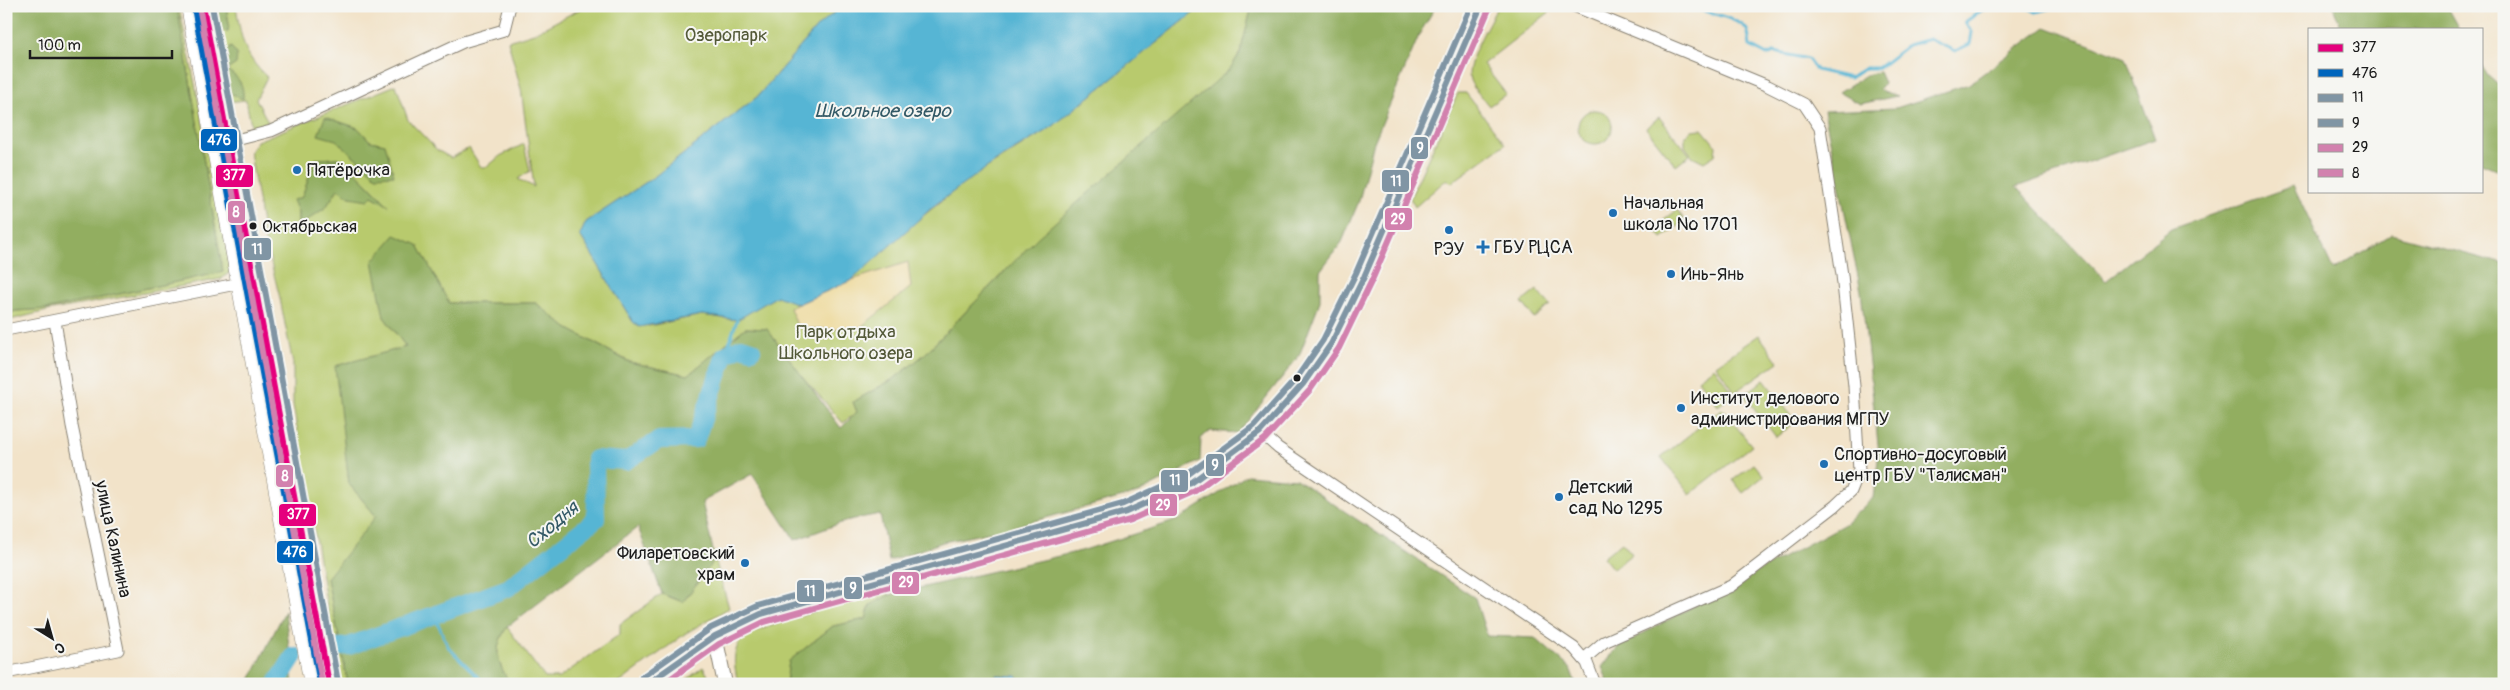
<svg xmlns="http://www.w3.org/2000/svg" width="2510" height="690" font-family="Pangolin,sans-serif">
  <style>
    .green { fill: #b8ca6d; stroke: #6a7344; fill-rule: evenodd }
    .forest { fill: #92ae60; stroke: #57653e }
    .sand { fill: #eeda9e; stroke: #857b5d }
    .water { fill: #56b5d4; stroke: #396878 }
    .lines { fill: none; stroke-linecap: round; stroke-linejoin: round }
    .stream { stroke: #56b5d4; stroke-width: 3 }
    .river { stroke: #56b5d4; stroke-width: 18 }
    .minor-casing { stroke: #878072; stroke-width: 13 }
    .tertiary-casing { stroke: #878072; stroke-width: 16 }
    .primary-casing { stroke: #878072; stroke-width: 19 }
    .minor { stroke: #fff; stroke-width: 11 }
    .tertiary { stroke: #fff; stroke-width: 14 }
    .primary { stroke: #fff; stroke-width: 18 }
    .bus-1-casing { stroke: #f6f6f2; stroke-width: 10 }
    .bus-2-casing { stroke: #f6f6f2; stroke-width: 10 }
    .bus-3-casing { stroke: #f6f6f2; stroke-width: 10 }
    .bus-4-casing { stroke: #f6f6f2; stroke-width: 10 }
    .bus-5-casing { stroke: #f6f6f2; stroke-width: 10 }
    .bus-6-casing { stroke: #f6f6f2; stroke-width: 10 }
    .bus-1 { stroke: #e5007d; stroke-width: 6 }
    .bus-2 { stroke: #0065bd; stroke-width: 6 }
    .bus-3 { stroke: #8095a4; stroke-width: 6 }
    .bus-4 { stroke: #8095a4; stroke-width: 6 }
    .bus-5 { stroke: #d281ae; stroke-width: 6 }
    .bus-6 { stroke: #d281ae; stroke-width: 6 }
    .poi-dot { fill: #1f6fb2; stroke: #f6f6f2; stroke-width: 2 }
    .bus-dot { fill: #1c1c1c; stroke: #f6f6f2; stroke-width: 2 }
    .labels { text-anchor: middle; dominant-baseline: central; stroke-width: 4; stroke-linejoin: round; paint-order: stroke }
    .bus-label { font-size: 17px; fill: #1c1c1c; stroke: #f6f6f2; text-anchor: start }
    .park-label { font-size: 18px; fill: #535938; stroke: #f6f6f2 }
    .poi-label { font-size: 18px; fill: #1c1c1c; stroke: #f6f6f2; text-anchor: start }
    .street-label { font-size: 18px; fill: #1c1c1c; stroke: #f6f6f2 }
    .water-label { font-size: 19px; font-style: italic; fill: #335966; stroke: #f6f6f2 }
    .line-badge { stroke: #f6f6f2; stroke-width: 2 }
    .badge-label { font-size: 14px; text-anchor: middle; font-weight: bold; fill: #fff }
  </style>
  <rect width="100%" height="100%" fill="#f6f6f2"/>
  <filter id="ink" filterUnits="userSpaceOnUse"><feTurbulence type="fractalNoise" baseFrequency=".02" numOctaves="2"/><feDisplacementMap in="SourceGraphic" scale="10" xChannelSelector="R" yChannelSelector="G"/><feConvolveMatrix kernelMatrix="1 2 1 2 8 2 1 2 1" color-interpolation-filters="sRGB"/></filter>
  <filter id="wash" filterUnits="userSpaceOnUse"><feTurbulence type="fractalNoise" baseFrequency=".0096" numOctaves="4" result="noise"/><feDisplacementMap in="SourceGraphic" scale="20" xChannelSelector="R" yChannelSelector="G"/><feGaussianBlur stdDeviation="1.12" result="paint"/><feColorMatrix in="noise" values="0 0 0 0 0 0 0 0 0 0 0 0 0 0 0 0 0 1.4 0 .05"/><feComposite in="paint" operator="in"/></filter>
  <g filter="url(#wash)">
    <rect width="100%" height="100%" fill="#f2e3c9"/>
    <g class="green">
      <path d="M177,6H179L233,270L221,279L47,311L6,321V316L15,311L49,309L223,272Z"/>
      <path d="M210,6H214L218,32L229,24L226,6H236C241,37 243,55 267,77L256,99L268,122L252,130L246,100L227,102ZM230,48L237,54L227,69L226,51Z"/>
      <path d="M586,6H842L818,26L757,97L654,177L586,222L580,235L633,322L649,326L702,315L736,320L777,296L902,233L970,178L1052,127L1202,6H1252L1241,51L1230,69L1006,270L925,354L895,378L853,402L857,412L843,423L801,375L767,329L745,328L688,375L630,362L567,328L536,303H448L418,245L384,317L406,347L336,366L349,484L376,516L327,579L348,684H340L293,405V364L279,294L264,236L250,152L257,141L396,85L408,120L437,150L451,158L469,148L481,167H487L500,156L524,144L530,171L518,179L534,187L521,89L508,41L534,33ZM325,117L358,128L370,141L385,144L376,176L336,140ZM338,158L353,169L387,204L372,196L350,197L338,189L326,207L298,226V212L316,159Z"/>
      <path d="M1498,6L1556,7L1483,64L1506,94L1489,106C1483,98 1473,89 1470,80C1464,65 1490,21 1498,6Z"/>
      <path d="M1458,93H1466L1505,144L1451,183L1447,179L1415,207L1410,198Z"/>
      <circle cx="1595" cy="127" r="17"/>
      <path d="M1659,117L1690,155L1676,166L1646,128Z"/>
      <path d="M1702,129L1716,146L1715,155L1704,162L1692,156L1685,146V137L1692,130Z"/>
      <path d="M1677,210L1685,221L1662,238L1654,228Z"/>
      <path d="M1537,290L1550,305L1534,318L1522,302Z"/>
      <path d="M1759,335L1778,362L1735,392L1716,365Z"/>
      <path d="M1714,367L1734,394L1718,406L1698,379Z"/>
      <path d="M1764,380L1796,422L1776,437L1744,395Z"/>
      <path d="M1722,409L1752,446L1690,494L1661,457Z"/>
      <path d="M1754,464L1764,476L1743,493L1733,480Z"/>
      <path d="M1622,542L1632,554L1613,569L1603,557Z"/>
      <path d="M715,559L729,608L686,633L618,684H510C497,661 492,651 507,627L545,678H559L620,634V624L662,594L683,602Z"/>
      <path d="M889,586V595L870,605L866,619L833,626L789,661L786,684H738C734,663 730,650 747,634Z"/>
      <path d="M703,667L713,684H681Z"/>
    </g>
    <g class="forest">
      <path d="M6,6H177L223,272L49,309L15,311L6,316Z"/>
      <path d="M214,6H226L229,24L228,31L217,32Z"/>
      <path d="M1252,6H1436L1420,33L1374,142L1359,201L1342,242L1320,271V301L1299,356L1238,433L1210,431L1201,438L1200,461L1138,493L1001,530L943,542L889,561L880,514L849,520L795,540L752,474L702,502L715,559L683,602L662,594L638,527L507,627C492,651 497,661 510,684H348L327,578L376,516L349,484L335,366L406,347L384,317L373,261L395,235L418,245L449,303H536L567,328L629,362L688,375L745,328L767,329L841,428L857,412L853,402L895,378L925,354L1037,238L1230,69L1240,53Z"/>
      <path d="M2333,6H2446L2459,29H2342Z"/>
      <path d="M2046,27L2126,58L2155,139L2016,187L2106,281L2171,229L2293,186L2333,270L2391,234L2504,264V684H1609L1602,667L1618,647L1845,524L1873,498L1879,453L1861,291L1824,111L1896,108L1969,84Z"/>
      <path d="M231,47L237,54L236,64L227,70C239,78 244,84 243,99L230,93L226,80V51Z"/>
      <path d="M2481,65L2488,76L2504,90V172L2481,163Z"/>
      <path d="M1879,72L1884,83L1879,90L1897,96L1860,104L1839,92L1866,75Z"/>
      <path d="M325,117L358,128L370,141L385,144L394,175L376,176L336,140L318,135Z"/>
      <path d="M338,158L353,169L389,206L372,196L368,200L350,197L338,189L326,207L298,227V212L293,200L302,197L315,159Z"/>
      <path d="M1247,475L1296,479L1475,598L1487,636L1535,638L1570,668L1576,684H1022L1017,676L997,675V684H786L789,661L833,626L866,619L870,605L889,595L1081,551L1178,520Z"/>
      <path d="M285,611L293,684H248Z"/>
    </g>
    <path class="sand" d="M908,262L911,287L857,330L798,328L790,308L798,304L852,280Z"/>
    <g class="water">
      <path d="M842,6H1202L1052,127L999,159L936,204L852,280L798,304L777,296L737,320L702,315L639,327L633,322L580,235L586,222L654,177L757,97L818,26Z"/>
      <path d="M996,675L1017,676L1022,684H997Z"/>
    </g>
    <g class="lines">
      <g class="stream">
        <path d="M1688,6C1702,12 1741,18 1747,30C1749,34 1749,41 1750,46L1767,55L1774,52L1808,59L1816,70L1850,78L1865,68H1878L1908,45L1929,39L1955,51L1970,44L1972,32L1965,22L1988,6"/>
        <path d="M2025,6L2036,12L2059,6"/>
        <path d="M725,355L737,320"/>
        <path d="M434,615L449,648L485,684"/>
      </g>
      <g class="river">
        <path d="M332,648L349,646L508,588L596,519L595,459L626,461L659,440L696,439L725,355L741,347L752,350"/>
        <path d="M276,684L294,656"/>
      </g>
    </g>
  </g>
  <g filter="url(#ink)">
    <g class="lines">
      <g class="minor-casing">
        <g id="minor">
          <path d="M1574,6L1768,86L1804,104L1820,128L1842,275L1854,386L1859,471L1851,491L1835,506L1731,586L1604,642L1584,659"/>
          <path d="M228,142L271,131L463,42L504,30L510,6"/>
          <path d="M6,330L241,283"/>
          <path d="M1260,432L1278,448L1574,648L1587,663L1595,684"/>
          <path d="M6,673L118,650L72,426L55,321"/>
        </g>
      </g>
      <g class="tertiary-casing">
        <g id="tertiary">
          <path d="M715,636L725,684"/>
          <path d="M647,684L715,636L761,614L1126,512L1191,483L1225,460L1260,432L1303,384L1331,344L1364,277L1481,6"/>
        </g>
      </g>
      <g class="primary-casing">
        <g id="primary">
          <path d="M190,6L313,684"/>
          <path d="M203,6L329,684"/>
        </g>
      </g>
      <use href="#minor" class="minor"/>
      <use href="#tertiary" class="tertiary"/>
      <use href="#primary" class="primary"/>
      <g class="bus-1-casing">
        <path id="bus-1" d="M203,6L329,684"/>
      </g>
      <g class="bus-2-casing">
        <path id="bus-2" d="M194,8L320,684"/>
      </g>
      <g class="bus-3-casing">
        <g id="bus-3">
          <path d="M212,6L338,682"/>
          <path d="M642,677L711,628L758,606L1123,504L1187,475L1254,426L1296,379L1323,340L1356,273L1471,6"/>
        </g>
      </g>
      <g class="bus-4-casing">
        <path id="bus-4" d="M647,684L715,636L761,614L1126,512L1191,483L1260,432L1303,384L1331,344L1364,277L1481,6"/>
      </g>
      <g class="bus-5-casing">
        <path id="bus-5" d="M663,684L719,644L764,622L1130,520L1195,491L1265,439L1310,390L1339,348L1372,280L1489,9"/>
      </g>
      <g class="bus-6-casing">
        <path id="bus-6" d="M199,6L322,682"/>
      </g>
      <use href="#bus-1" class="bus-1"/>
      <use href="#bus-2" class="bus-2"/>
      <use href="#bus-3" class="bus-3"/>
      <use href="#bus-4" class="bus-4"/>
      <use href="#bus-5" class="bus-5"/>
      <use href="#bus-6" class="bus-6"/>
    </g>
  </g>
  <g class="poi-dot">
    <circle cx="297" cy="170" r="5"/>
    <circle cx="1613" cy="213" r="5"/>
    <circle cx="1449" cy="230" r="5"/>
    <path d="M1480.5 239.5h5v5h5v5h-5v5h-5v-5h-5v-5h5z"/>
    <circle cx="1671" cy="274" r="5"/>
    <circle cx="1681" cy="408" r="5"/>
    <circle cx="1824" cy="464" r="5"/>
    <circle cx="1559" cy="497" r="5"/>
    <circle cx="745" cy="563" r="5"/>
  </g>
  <g class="bus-dot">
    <circle cx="253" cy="226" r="4.5"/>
    <circle cx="1297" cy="378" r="4.5"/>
  </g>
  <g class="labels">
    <g class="bus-label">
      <text x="262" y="226">Октябрьская</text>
    </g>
    <g class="park-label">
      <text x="726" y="35">Озеропарк</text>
      <text x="846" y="332">Парк отдыха<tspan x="846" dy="21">Школьного озера</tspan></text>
    </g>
    <g class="poi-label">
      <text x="307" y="170">Пятёрочка</text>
      <text x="1623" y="203">Начальная<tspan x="1623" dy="21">школа № 1701</tspan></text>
      <text x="1494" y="247">ГБУ РЦСА</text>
      <text x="1449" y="249" text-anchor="middle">РЭУ</text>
      <text x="1681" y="274">Инь-Янь</text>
      <text x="1691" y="398">Институт делового<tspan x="1691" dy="21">администрирования МГПУ</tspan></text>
      <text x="1834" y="454">Спортивно-досуговый<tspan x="1834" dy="21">центр ГБУ "Талисман"</tspan></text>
      <text x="1569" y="487">Детский<tspan x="1569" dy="21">сад № 1295</tspan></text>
      <text x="735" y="553" text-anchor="end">Филаретовский<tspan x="735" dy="21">храм</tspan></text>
    </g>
    <g class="street-label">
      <text transform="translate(113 539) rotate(78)">улица Калинина</text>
    </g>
    <g class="water-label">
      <text x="883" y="111">Школьное озеро</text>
      <text transform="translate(552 525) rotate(-40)">Сходня</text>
    </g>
  </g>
  <g class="line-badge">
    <rect x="200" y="128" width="38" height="24" rx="5" fill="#0065bd"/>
    <rect x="1410" y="136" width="19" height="24" rx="5" fill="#8095a4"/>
    <rect x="215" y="164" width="39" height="24" rx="5" fill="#e5007d"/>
    <rect x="1381" y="169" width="29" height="24" rx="5" fill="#8095a4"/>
    <rect x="227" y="200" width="19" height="24" rx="5" fill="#d281ae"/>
    <rect x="1384" y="207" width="29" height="24" rx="5" fill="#d281ae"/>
    <rect x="243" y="237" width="29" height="24" rx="5" fill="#8095a4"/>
    <rect x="1205" y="453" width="20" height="24" rx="5" fill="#8095a4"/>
    <rect x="275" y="464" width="19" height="24" rx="5" fill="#d281ae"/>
    <rect x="1160" y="469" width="29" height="24" rx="5" fill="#8095a4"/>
    <rect x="1149" y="493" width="29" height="24" rx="5" fill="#d281ae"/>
    <rect x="278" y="503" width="39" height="24" rx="5" fill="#e5007d"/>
    <rect x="276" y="540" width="38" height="24" rx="5" fill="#0065bd"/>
    <rect x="891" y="571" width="29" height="24" rx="5" fill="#d281ae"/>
    <rect x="843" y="576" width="20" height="24" rx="5" fill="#8095a4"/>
    <rect x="796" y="579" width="29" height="24" rx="5" fill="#8095a4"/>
  </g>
  <g class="badge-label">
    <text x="219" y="145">476</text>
    <text x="1420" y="153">9</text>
    <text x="234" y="180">377</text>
    <text x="1396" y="186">11</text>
    <text x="236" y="217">8</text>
    <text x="1398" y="224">29</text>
    <text x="257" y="254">11</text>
    <text x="1215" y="470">9</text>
    <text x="285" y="481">8</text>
    <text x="1175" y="485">11</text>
    <text x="1163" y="510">29</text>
    <text x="298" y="519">377</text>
    <text x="295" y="557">476</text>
    <text x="906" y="587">29</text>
    <text x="853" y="593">9</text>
    <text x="810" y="596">11</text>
  </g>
  <rect width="2510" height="690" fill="none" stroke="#f6f6f2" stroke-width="25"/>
  <rect x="2308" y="28" width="175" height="165" fill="#f6f6f2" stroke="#9f9f9c"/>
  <rect x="2318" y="44" width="25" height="8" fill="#e5007d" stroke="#9f9f9c"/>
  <text x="2352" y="52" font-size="15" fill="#1c1c1c">377</text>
  <rect x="2318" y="69" width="25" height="8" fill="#0065bd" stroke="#9f9f9c"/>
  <text x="2352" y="78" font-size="15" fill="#1c1c1c">476</text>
  <rect x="2318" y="94" width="25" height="8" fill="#8095a4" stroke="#9f9f9c"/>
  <text x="2352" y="102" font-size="15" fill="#1c1c1c">11</text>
  <rect x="2318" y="119" width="25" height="8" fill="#8095a4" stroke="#9f9f9c"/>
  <text x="2352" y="128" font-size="15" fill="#1c1c1c">9</text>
  <rect x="2318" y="144" width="25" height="8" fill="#d281ae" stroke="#9f9f9c"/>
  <text x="2352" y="152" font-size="15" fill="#1c1c1c">29</text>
  <rect x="2318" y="169" width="25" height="8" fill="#d281ae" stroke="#9f9f9c"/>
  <text x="2352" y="178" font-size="15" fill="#1c1c1c">8</text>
  <g transform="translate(52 638) rotate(143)" stroke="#f6f6f2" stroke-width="4" paint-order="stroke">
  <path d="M0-4L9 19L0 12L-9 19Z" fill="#1c1c1c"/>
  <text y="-8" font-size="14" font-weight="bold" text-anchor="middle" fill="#1c1c1c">С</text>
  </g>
  <path d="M30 50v8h142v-8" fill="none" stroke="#1c1c1c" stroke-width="2.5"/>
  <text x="38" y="50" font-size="15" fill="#1c1c1c" stroke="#f6f6f2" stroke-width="4" paint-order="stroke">100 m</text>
</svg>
